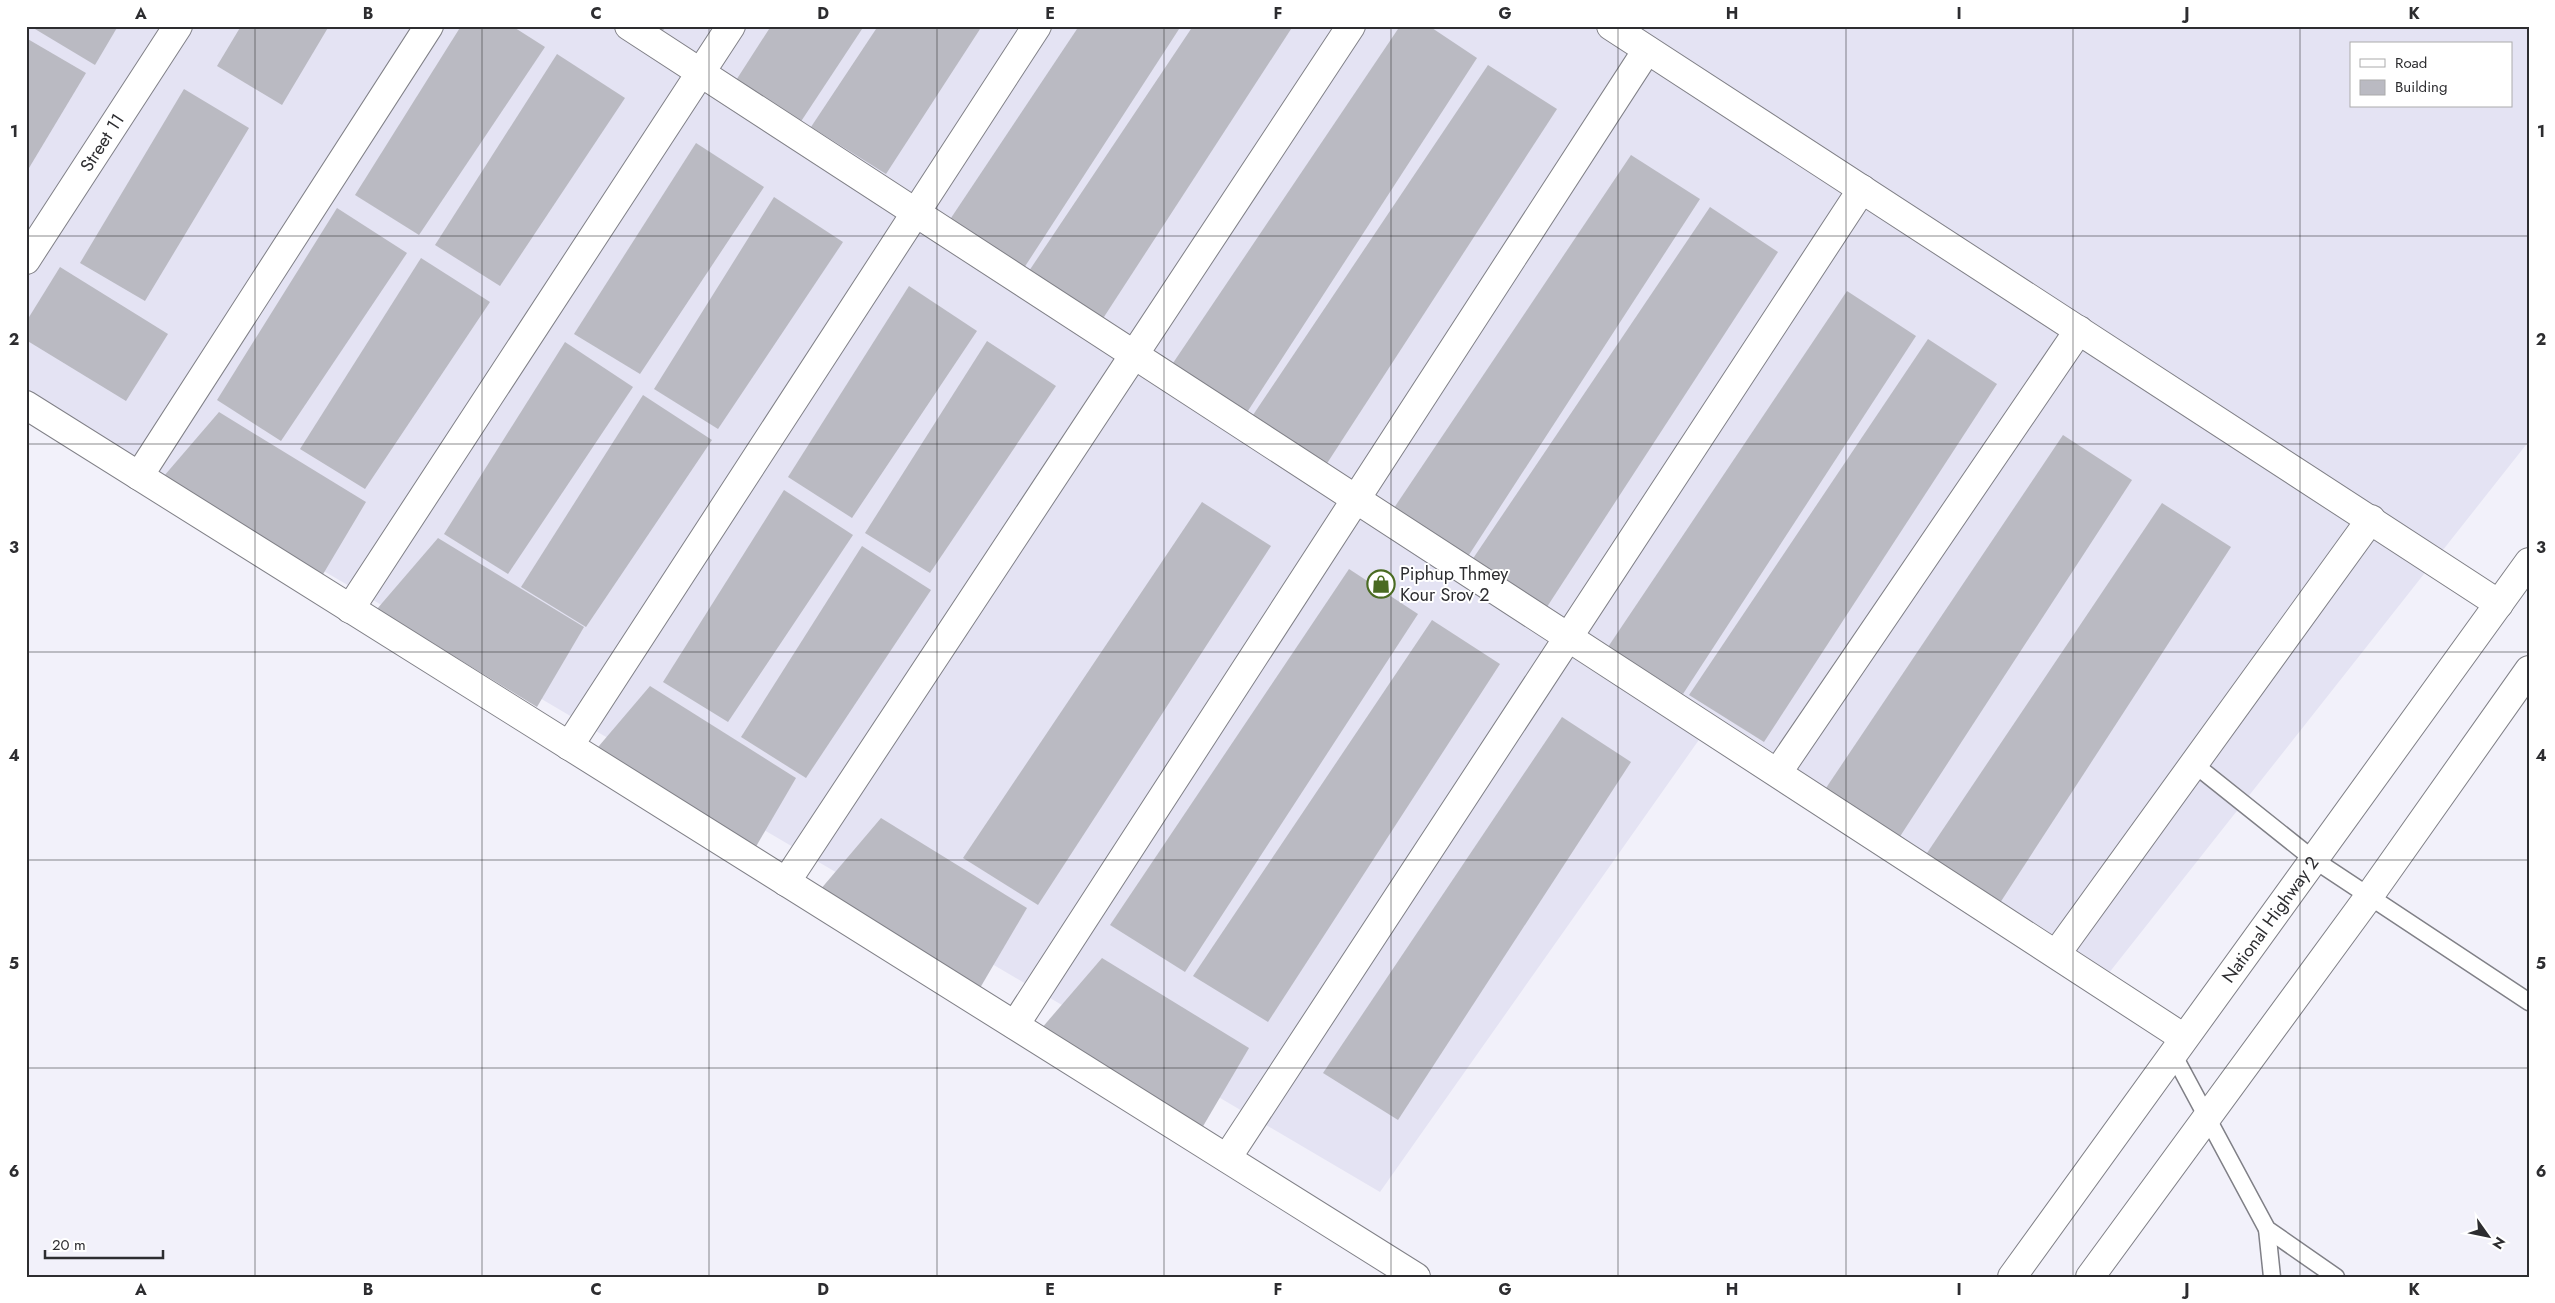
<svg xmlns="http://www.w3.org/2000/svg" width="2555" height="1303" font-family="Jost,sans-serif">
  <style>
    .built { fill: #e4e3f3; fill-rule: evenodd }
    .building { fill: #babac2 }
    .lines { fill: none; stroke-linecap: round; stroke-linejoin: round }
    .service-casing { stroke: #808087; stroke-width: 19 }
    .minor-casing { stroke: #808087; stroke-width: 30 }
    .trunk-casing { stroke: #808087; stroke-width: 30 }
    .service { stroke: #fff; stroke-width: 16 }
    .minor { stroke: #fff; stroke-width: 28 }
    .trunk { stroke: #fff; stroke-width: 28 }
    .grid { fill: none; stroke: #2d2d30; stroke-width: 1; stroke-opacity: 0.55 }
    .labels { text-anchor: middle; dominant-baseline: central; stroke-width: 4; stroke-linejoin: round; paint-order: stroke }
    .street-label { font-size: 18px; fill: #2d2d30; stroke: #fff }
    .poi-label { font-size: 18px; fill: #2d2d30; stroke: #fff; text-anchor: start }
    .neatline { fill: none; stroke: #2d2d30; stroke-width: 2 }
    .grid-label { font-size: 16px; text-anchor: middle; font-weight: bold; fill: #2d2d30 }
  </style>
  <rect width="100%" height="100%" fill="#f2f1fa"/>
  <path class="built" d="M26,26H2529V441L2101,983L1708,727L1380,1192L26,396ZM2351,44H2511V106H2351Z"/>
  <g class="building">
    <path d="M30,26H118L95,65Z"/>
    <path d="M241,26H329L282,105L217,66Z"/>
    <path d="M461,26H512L545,47L419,235L355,195Z"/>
    <path d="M646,26H666L660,35Z"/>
    <path d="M771,26H864L798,126L733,85Z"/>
    <path d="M878,26H982L886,174L811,127Z"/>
    <path d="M1079,26H1181L1024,268L949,221Z"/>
    <path d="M1193,26H1293L1102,320L1027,274Z"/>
    <path d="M1400,26H1429L1477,58L1244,417L1169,369Z"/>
    <path d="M26,38L86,73L26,173Z"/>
    <path d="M557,54L625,98L500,286L435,245Z"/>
    <path d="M1488,65L1557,109L1324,468L1249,421Z"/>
    <path d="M184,89L249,128L145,301L80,263Z"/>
    <path d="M696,143L764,187L640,374L574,334Z"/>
    <path d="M1631,155L1700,199L1467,558L1392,511Z"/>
    <path d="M774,197L843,242L718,429L654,389Z"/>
    <path d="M1710,207L1778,252L1545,610L1470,563Z"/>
    <path d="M337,208L407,253L281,441L217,400Z"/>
    <path d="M421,258L490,302L365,489L300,449Z"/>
    <path d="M60,267L168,334L126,401L26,340V322Z"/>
    <path d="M909,286L977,331L852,518L788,477Z"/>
    <path d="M1847,291L1916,336L1683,694L1608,647Z"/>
    <path d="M1928,339L1997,384L1764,742L1689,695Z"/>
    <path d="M987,341L1056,386L930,573L865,533Z"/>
    <path d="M565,342L633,387L508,574L444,534Z"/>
    <path d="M643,395L712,440L586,627L521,587Z"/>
    <path d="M219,412L366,502L319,581L158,483Z"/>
    <path d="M2063,435L2132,480L1899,838L1824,791Z"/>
    <path d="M784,490L853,535L728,722L663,682Z"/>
    <path d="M1202,502L1271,546L1038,905L963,858Z"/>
    <path d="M2162,503L2231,547L1998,906L1923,859Z"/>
    <path d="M438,538L584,627L537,707L377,609Z"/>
    <path d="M862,546L931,590L806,778L741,737Z"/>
    <path d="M1349,569L1418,614L1185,972L1110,925Z"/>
    <path d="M1432,620L1500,664L1268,1022L1193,976Z"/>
    <path d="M650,686L796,778L754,850L593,753Z"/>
    <path d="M1562,717L1631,762L1398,1120L1323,1073Z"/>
    <path d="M881,818L1027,908L980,988L820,890Z"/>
    <path d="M1102,958L1249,1048L1202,1128L1041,1029Z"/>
  </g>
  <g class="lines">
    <g class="service-casing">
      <g id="service">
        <path d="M2194,764L2313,859L2529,1002"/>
        <path d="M2173,1054L2267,1229L2336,1277"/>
        <path d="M2267,1229L2272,1277"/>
      </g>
    </g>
    <g class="minor-casing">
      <g id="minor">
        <path d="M629,26L2184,1038"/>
        <path d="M1611,26L2499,604"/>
        <path id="s1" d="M26,260L178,26"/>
        <path d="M26,405L1416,1277"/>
        <path d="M139,476L429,26"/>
        <path d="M350,609L731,26"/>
        <path d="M569,746L1037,26"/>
        <path d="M1778,772L2079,330"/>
        <path d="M786,882L1351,26"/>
        <path d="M2057,953L2371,519"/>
        <path d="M1015,1025L1647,50"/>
        <path d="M1227,1158L1862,189"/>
      </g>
    </g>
    <g class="trunk-casing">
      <g id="trunk">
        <path id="s2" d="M2012,1277L2529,562"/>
        <path d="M2090,1277L2370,895L2529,670"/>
      </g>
    </g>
    <use href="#service" class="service"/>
    <use href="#minor" class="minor"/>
    <use href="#trunk" class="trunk"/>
  </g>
  <path class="grid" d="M255,26V1277M482,26V1277M709,26V1277M937,26V1277M1164,26V1277M1391,26V1277M1618,26V1277M1846,26V1277M2073,26V1277M2300,26V1277M26,236H2529M26,444H2529M26,652H2529M26,860H2529M26,1068H2529"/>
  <defs>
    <g id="shop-ring" transform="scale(1.4375)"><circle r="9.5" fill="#fff" stroke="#4a6b22" stroke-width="1.5"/><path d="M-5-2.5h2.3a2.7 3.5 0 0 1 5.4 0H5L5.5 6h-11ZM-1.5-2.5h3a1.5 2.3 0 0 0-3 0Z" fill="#4a6b22"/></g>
  </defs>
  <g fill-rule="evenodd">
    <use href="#shop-ring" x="1381" y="584"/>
  </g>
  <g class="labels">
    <g class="street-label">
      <text stroke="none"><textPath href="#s1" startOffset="140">Street 11</textPath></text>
      <text stroke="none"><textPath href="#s2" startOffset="441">National Highway 2</textPath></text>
    </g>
    <g class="poi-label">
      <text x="1400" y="574">Piphup Thmey<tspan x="1400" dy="21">Kour Srov 2</tspan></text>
    </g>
  </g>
  <rect width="2555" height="1303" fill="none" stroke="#ffffff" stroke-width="55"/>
  <rect x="2350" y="42" width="162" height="65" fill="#ffffff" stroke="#ababac"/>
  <rect x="2360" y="59" width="25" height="8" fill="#ffffff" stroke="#ababac"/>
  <text x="2395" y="68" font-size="15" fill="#2d2d30">Road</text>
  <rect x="2360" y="80" width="25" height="15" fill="#babac2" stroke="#ababac"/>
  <text x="2395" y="92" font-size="15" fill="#2d2d30">Building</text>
  <g transform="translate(2488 1236) rotate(123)" stroke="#ffffff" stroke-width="4" paint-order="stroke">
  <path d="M0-4L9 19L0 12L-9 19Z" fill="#2d2d30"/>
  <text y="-8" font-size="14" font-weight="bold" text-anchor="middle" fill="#2d2d30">N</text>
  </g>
  <path d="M45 1250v8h118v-8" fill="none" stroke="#2d2d30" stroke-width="2.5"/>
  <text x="52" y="1250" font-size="15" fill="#2d2d30" stroke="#ffffff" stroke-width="4" paint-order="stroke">20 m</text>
  <rect x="28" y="28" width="2500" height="1248" class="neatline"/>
  <g class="grid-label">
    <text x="141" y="19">A</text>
    <text x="368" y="19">B</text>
    <text x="596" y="19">C</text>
    <text x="823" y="19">D</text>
    <text x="1050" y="19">E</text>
    <text x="1278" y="19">F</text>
    <text x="1505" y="19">G</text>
    <text x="1732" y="19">H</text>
    <text x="1959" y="19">I</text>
    <text x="2187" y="19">J</text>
    <text x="2414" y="19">K</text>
    <text x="14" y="137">1</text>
    <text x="2541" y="137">1</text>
    <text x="14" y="345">2</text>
    <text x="2541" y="345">2</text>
    <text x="14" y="553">3</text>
    <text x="2541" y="553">3</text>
    <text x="14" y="761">4</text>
    <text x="2541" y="761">4</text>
    <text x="14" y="969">5</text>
    <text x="2541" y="969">5</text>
    <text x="14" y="1177">6</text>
    <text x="2541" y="1177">6</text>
    <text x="141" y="1295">A</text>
    <text x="368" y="1295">B</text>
    <text x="596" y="1295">C</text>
    <text x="823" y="1295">D</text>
    <text x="1050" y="1295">E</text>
    <text x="1278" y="1295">F</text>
    <text x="1505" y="1295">G</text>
    <text x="1732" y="1295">H</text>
    <text x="1959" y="1295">I</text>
    <text x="2187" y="1295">J</text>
    <text x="2414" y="1295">K</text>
  </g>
</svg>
